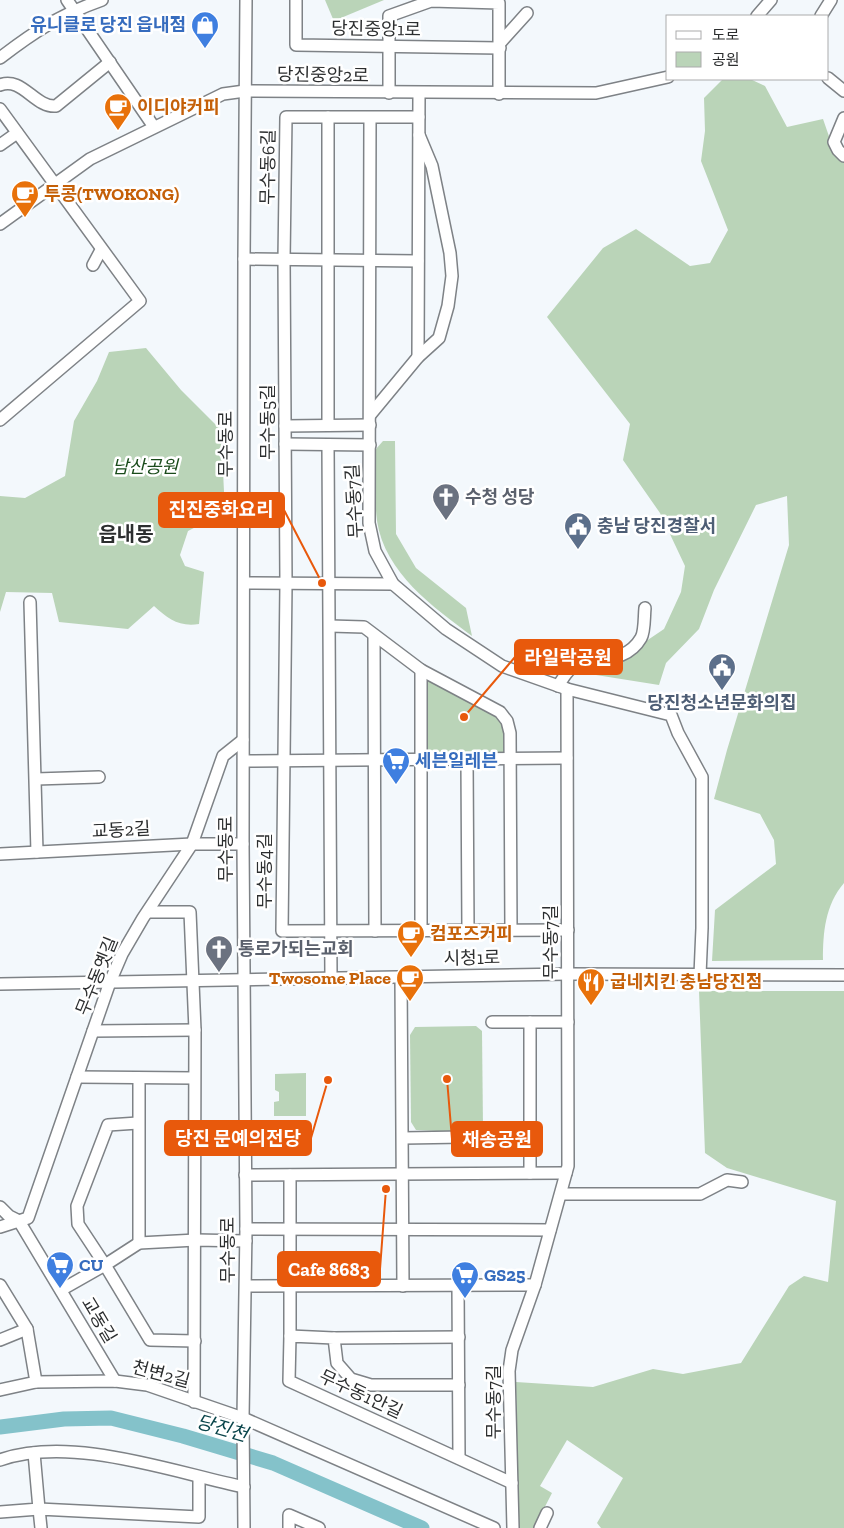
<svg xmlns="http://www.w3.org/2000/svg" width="844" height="1528" font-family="'Zilla Slab','Noto Sans KR',serif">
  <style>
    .green { fill: #bad4b8 }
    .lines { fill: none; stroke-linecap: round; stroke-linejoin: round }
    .river { stroke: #84c2ca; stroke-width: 15 }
    .minor-casing { stroke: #7e8286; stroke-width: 14 }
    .minor { stroke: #fff; stroke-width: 11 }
    .labels { text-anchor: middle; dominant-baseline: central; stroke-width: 5; stroke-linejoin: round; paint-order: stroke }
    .shop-label { font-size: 18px; font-weight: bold; fill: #366cbe; stroke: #fff; text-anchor: start }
    .street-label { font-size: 18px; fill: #2c2e2f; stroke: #fff }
    .food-label { font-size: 18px; font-weight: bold; fill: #c56008; stroke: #fff; text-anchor: start }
    .park-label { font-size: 18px; font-style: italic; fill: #194b1a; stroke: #fff }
    .worship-label { font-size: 18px; font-weight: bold; fill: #5b616d; stroke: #fff; text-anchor: start }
    .service-label { font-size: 18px; font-weight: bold; fill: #4e5e75; stroke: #fff; text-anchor: start }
    .water-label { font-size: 19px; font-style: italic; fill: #09444a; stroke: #fff }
    .quarter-label { font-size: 20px; font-weight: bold; fill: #2c2e2f; stroke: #fff }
    .leader { fill: none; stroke: #e8590c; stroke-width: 2 }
    .callout-dot { fill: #e8590c; stroke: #fff; stroke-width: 2 }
    .callout { fill: #e8590c; stroke: #e8590c; stroke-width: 2 }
    .callout-label { font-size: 19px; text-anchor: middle; font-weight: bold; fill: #fff }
  </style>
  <rect width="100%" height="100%" fill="#f3f8fc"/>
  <g class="green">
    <path d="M325,0H384L336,20L333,19Z"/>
    <path d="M723,79H750L765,86L787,127L823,119L832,145L844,163V883C825,905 823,933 823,960L712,961L715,910L776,864L774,840L760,814L714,799L727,750L789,545L787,496L756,505L714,590L699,629L666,663L659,685L596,675L664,629L681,592L685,566L660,513L623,460L630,424L547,317L603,248L636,229L690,266L710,263L728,230L701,161L705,131L704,98Z"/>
    <path d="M146,348L181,390L221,430L225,512L188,531L180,555L185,566L204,572L199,624C179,627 168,619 154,606L128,629L59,622L52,593L6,592L0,612V496L25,498L65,476L74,421L97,381L109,352Z"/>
    <path d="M383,441H395L396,534L416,568L466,608L472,636C433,607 385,573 377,521C374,498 376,472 376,449Z"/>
    <path d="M425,676L499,713L505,722L508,749L503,755L429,756L425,753Z"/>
    <path d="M699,991H844V1528H601L597,1523L623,1478L567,1440L540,1486L552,1493L534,1528H518L516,1382L593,1387L653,1369L683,1374L741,1363L789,1286L804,1276L828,1282L836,1201L727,1168L705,1153Z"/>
    <path d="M476,1026L482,1031L483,1127L478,1133L416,1130L411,1122L410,1035L415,1027Z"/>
    <path d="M306,1073V1116H274V1102L279,1101V1092L275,1090V1074Z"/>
  </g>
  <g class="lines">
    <path class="river" d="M0,1427L64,1419L111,1418L183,1436L273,1463L422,1528"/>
    <g class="minor-casing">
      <g id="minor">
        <path d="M67,0L154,127"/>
        <path d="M296,0V45L500,48"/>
        <path d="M757,16L771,0"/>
        <path d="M821,16L831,0"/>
        <path d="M500,43L527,13"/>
        <path d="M0,58C35,31 60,15 102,0"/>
        <path d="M828,78L844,91"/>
        <path d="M0,85C22,76 35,108 56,106L110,62"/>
        <path d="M389,93V16L431,1L499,3V94"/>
        <path d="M0,109L140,301L0,420"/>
        <path d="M328,117V425"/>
        <path d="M419,117H286L284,260L286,584L282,931L568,930"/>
        <path d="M370,118L369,523L375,551L393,584L446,629L502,666L567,689L671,715L678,733L702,777V928L700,975"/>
        <path d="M844,118L834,142L838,150L844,156"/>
        <path d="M0,145L17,133"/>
        <path d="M0,224L90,159L223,94L245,91L596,93L668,77"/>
        <path d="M244,259L418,261"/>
        <path d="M93,265L101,250"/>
        <path d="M418,357L419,94"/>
        <path d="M370,415L418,357L439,338L448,306L452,276L450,253L432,166L419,135"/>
        <path d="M285,426L370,425"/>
        <path d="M285,444L370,445"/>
        <path d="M328,445L331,977"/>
        <path d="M244,583L393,584"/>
        <path d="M30,602L37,852"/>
        <path d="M330,626L364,627L421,670L500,712L507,721L510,733L511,930"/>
        <path d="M374,636L375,931"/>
        <path d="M421,670V931"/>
        <path d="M558,686C562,680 566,672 572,668C590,656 625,666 641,638C645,631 644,617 645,608"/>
        <path d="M467,760L468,930"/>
        <path d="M244,761L567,758"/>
        <path d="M36,779L99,777"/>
        <path d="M0,854L192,844H243"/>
        <path d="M148,912H190L195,1030L194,1402"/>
        <path d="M401,977L403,1286"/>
        <path d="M0,984L568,974L844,975"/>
        <path d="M492,1022H568"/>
        <path d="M530,1022V1173"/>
        <path d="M93,1031L195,1030"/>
        <path d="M77,1077L194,1078"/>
        <path d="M403,1138L530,1136"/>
        <path d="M245,1175L566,1173"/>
        <path d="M290,1175V1336"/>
        <path d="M561,1194H700L727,1180L742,1182"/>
        <path d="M0,1207L9,1216L19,1221L115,1381"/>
        <path d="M0,1227L28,1218L110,982L122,954L143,918L192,844L223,756L243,740"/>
        <path d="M246,1229L550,1230"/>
        <path d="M139,1243V1078"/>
        <path d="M0,1285L27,1329L0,1340"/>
        <path d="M246,1286L535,1285"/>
        <path d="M458,1286L459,1458"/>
        <path d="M61,1290L105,1265L78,1224L77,1206L108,1125L138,1123"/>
        <path d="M334,1338L459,1337"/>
        <path d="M195,1341L150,1340L105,1265L139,1243L196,1240L246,1241"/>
        <path d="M36,1382L115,1381L147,1385L243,1418L494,1528"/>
        <path d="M459,1385H371L351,1379L337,1363L334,1338L290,1336L289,1381L512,1483"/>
        <path d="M0,1390L36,1382L27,1329"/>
        <path d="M0,1460C72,1435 172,1472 244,1487"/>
        <path d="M0,1512L39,1509L34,1453"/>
        <path d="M41,1528L39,1509L199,1517V1478"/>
        <path d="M244,1528L243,1418L246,1229L243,844L244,259L246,0"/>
        <path d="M289,1528V1515L319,1528"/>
        <path d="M513,1528L509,1371L512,1350L535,1285L568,1166L567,689"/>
        <path d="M540,1528L547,1513"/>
      </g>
    </g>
    <use href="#minor" class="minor"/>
  </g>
  <defs>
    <g id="shop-pin" transform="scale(1.4375)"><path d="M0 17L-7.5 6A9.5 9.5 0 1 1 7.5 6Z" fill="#3f7fe0" stroke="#fff"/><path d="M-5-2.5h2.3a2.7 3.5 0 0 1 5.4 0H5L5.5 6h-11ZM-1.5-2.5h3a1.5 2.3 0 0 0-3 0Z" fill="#fff"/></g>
    <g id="cafe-pin" transform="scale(1.4375)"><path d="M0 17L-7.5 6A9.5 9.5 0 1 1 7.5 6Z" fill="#e8710a" stroke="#fff"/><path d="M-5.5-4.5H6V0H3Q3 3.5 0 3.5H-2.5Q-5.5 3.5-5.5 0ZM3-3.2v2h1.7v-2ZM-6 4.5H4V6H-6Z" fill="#fff"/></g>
    <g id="church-pin" transform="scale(1.4375)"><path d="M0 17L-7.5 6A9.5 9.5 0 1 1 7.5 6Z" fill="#6b7280" stroke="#fff"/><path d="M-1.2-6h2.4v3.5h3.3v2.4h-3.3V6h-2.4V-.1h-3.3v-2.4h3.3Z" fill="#fff"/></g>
    <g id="civic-pin" transform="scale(1.4375)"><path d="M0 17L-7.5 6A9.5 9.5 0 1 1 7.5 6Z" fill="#5c6f8a" stroke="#fff"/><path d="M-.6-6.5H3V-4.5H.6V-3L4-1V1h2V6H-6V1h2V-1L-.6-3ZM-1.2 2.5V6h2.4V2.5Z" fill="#fff"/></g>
    <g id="supermarket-pin" transform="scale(1.4375)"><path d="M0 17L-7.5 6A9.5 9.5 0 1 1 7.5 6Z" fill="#3f7fe0" stroke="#fff"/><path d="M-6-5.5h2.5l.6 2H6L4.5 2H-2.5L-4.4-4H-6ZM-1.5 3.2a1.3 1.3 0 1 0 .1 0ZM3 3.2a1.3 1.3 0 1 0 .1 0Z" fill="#fff"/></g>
    <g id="restaurant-pin" transform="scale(1.4375)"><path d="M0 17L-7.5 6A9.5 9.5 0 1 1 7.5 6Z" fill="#e8710a" stroke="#fff"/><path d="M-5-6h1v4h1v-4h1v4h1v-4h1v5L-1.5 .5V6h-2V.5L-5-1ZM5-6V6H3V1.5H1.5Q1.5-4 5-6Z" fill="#fff"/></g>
  </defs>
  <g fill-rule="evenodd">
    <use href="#shop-pin" x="205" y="25"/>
    <use href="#cafe-pin" x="118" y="107"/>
    <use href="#cafe-pin" x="25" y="194"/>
    <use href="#church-pin" x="446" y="497"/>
    <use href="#civic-pin" x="578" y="526"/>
    <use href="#civic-pin" x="722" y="667"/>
    <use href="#supermarket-pin" x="396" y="761"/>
    <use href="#cafe-pin" x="411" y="934"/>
    <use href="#church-pin" x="219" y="949"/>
    <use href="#cafe-pin" x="410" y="978"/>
    <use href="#restaurant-pin" x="591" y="982"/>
    <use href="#supermarket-pin" x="60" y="1265"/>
    <use href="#supermarket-pin" x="465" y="1275"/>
  </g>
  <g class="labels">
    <g class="shop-label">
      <text x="186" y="25" text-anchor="end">유니클로 당진 읍내점</text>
      <text x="415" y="761">세븐일레븐</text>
      <text x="79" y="1265">CU</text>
      <text x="484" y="1275">GS25</text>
    </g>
    <g class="street-label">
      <text transform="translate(376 29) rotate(1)">당진중앙1로</text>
      <text transform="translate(323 75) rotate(1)">당진중앙2로</text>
      <text transform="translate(268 167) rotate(-89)">무수동6길</text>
      <text transform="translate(268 422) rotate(-90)">무수동5길</text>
      <text transform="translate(226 444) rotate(-90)">무수동로</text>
      <text transform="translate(354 501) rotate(-93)">무수동7길</text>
      <text transform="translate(121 830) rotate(-3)">교동2길</text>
      <text transform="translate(226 849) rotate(-90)">무수동로</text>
      <text transform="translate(265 871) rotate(-90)">무수동4길</text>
      <text transform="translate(551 942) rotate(-90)">무수동7길</text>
      <text transform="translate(472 958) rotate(-1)">시청1로</text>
      <text transform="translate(97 976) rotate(-68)">무수동옛길</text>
      <text transform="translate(228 1250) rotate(-90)">무수동로</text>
      <text transform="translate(99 1320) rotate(59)">교동길</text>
      <text transform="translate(161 1374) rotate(15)">천변2길</text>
      <text transform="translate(361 1394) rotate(25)">무수동1안길</text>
      <text transform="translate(494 1402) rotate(-90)">무수동7길</text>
    </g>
    <g class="food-label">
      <text x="137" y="107">이디야커피</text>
      <text x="44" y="194">투콩(TWOKONG)</text>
      <text x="430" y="934">컴포즈커피</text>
      <text x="391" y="978" text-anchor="end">Twosome Place</text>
      <text x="610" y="982">굽네치킨 충남당진점</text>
    </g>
    <g class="park-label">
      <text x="145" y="467">남산공원</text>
    </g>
    <g class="worship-label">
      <text x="465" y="497">수청 성당</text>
      <text x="238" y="949">통로가되는교회</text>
    </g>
    <g class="service-label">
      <text x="597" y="526">충남 당진경찰서</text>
      <text x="722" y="703" text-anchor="middle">당진청소년문화의집</text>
    </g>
    <g class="water-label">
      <text transform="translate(222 1428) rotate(16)">당진천</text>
    </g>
    <g class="quarter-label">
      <text x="126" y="534">읍내동</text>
    </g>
  </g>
  <path class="leader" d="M322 583L284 510M464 717L515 657M328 1080L311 1138M447 1079L452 1139M386 1189L380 1269"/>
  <g class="callout-dot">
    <circle cx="322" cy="583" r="5"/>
    <circle cx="464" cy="717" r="5"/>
    <circle cx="328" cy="1080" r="5"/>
    <circle cx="447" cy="1079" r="5"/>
    <circle cx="386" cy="1189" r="5"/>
  </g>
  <g class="callout">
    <rect x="159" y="493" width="125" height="34" rx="5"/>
    <rect x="515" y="640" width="107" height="34" rx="5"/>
    <rect x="165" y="1121" width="146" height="34" rx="5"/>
    <rect x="452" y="1122" width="90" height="34" rx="5"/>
    <rect x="278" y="1252" width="102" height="34" rx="5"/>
  </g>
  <g class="callout-label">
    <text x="221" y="516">진진중화요리</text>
    <text x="568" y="664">라일락공원</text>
    <text x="238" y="1145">당진 문예의전당</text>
    <text x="497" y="1146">채송공원</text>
    <text x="329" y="1276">Cafe 8683</text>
  </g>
  <rect x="666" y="15" width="162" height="65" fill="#ffffff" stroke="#ababac"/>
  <rect x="676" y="31" width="25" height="8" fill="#ffffff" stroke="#ababac"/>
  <text x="712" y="40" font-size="15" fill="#2c2e2f">도로</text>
  <rect x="676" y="52" width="25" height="15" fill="#bad4b8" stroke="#ababac"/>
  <text x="712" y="65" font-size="15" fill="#2c2e2f">공원</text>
</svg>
